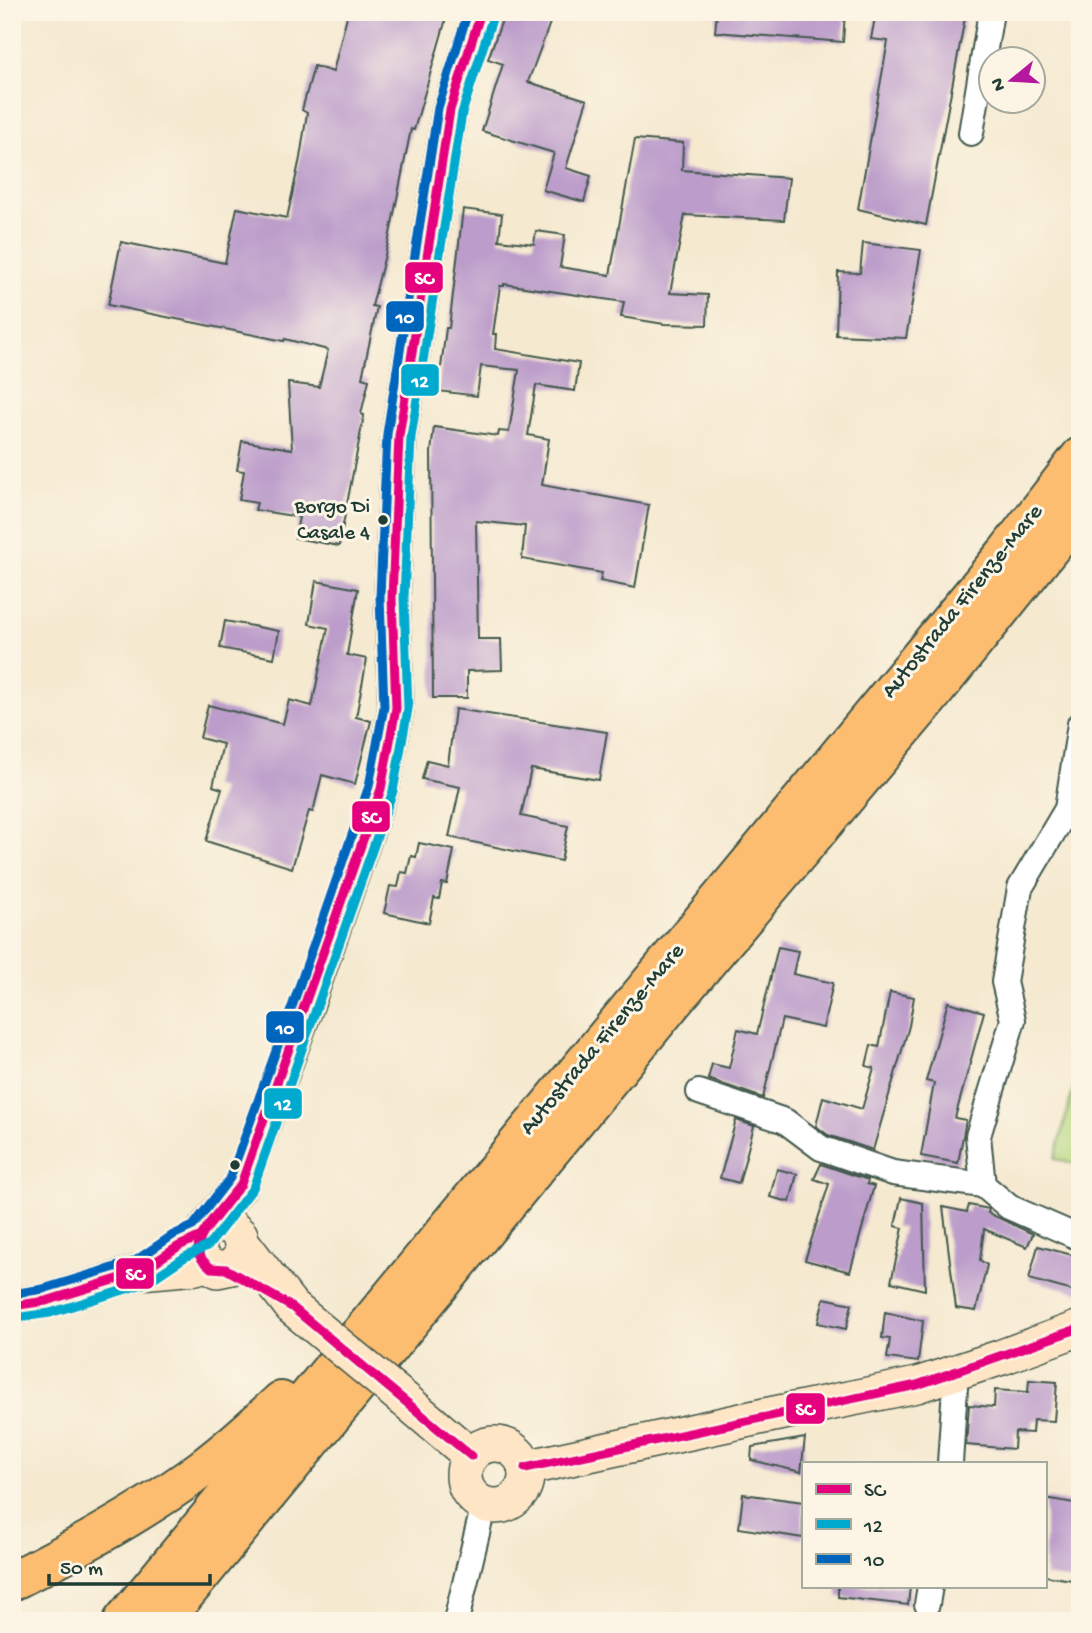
<svg xmlns="http://www.w3.org/2000/svg" width="1092" height="1633" font-family="'Gochi Hand',sans-serif">
  <style>
    .green { fill: #b6d880; stroke: #6a8a5a; stroke-width: 2 }
    .building { fill: #bb9cca }
    .lines { fill: none; stroke-linecap: round; stroke-linejoin: round }
    .street-casing { stroke: #3f574b; stroke-width: 28 }
    .secondary-casing { stroke: #3f574b; stroke-width: 38 }
    .highway-casing { stroke: #3f574b; stroke-width: 42 }
    .street { stroke: #fff; stroke-width: 24 }
    .secondary { stroke: #fee5c5; stroke-width: 35 }
    .highway { stroke: #fcbd6f; stroke-width: 38 }
    .secondary-bridge-casing { stroke: #3f574b; stroke-width: 38; stroke-linecap: butt }
    .secondary-bridge { stroke: #fee5c5; stroke-width: 35 }
    .bus-1-casing { stroke: #fcf5e5; stroke-width: 14 }
    .bus-2-casing { stroke: #fcf5e5; stroke-width: 14 }
    .bus-3-casing { stroke: #fcf5e5; stroke-width: 14 }
    .bus-1 { stroke: #e5007d; stroke-width: 9 }
    .bus-2 { stroke: #00a9ce; stroke-width: 9 }
    .bus-3 { stroke: #0065bd; stroke-width: 9 }
    .bus-dot { fill: #1f3d34; stroke: #fcf5e5; stroke-width: 2.5 }
    .labels { text-anchor: middle; dominant-baseline: central; stroke-width: 6; stroke-linejoin: round; paint-order: stroke }
    .bus-label { font-size: 21px; fill: #1f3d34; stroke: #fcf5e5; text-anchor: end }
    .street-label { font-size: 23px; fill: #1f3d34; stroke: #fcf5e5 }
    .line-badge { stroke: #fcf5e5; stroke-width: 2.5 }
    .badge-label { font-size: 19px; text-anchor: middle; font-weight: bold; fill: #fff }
  </style>
  <rect width="100%" height="100%" fill="#fcf5e5"/>
  <filter id="ink" filterUnits="userSpaceOnUse"><feTurbulence type="fractalNoise" baseFrequency=".0143" numOctaves="2"/><feDisplacementMap in="SourceGraphic" scale="14" xChannelSelector="R" yChannelSelector="G"/><feConvolveMatrix kernelMatrix="1 2 1 2 8 2 1 2 1" color-interpolation-filters="sRGB"/></filter>
  <filter id="wash" filterUnits="userSpaceOnUse"><feTurbulence type="fractalNoise" baseFrequency=".00686" numOctaves="4" result="noise"/><feDisplacementMap in="SourceGraphic" scale="28" xChannelSelector="R" yChannelSelector="G"/><feGaussianBlur stdDeviation="1.57" result="paint"/><feColorMatrix in="noise" values="0 0 0 0 0 0 0 0 0 0 0 0 0 0 0 0 0 1.4 0 .05"/><feComposite in="paint" operator="in"/></filter>
  <g filter="url(#wash)">
    <rect width="100%" height="100%" fill="#f5e9d0"/>
    <path class="green" d="M1080,1061V1165L1055,1159Z"/>
    <g id="blocks">
      <g class="building">
        <path d="M348,12H448L414,130L411,129L389,239L372,306L377,307L362,378L369,380L361,414L364,415L339,546L295,538L299,517L255,510L257,503L239,500L244,471L237,470L242,441L292,449L288,383L319,387L328,350L285,339L284,341L108,305L121,242L225,263L237,208L287,218L300,158L307,113L302,110L314,66L333,72Z"/>
        <path d="M505,12H554L528,82L587,100L566,168L591,176L584,202L543,190L554,153L482,131L503,64L488,59Z"/>
        <path d="M717,12H845L843,42L715,32Z"/>
        <path d="M876,12H966L926,225L858,209L888,41L871,39Z"/>
        <path d="M635,139L683,143L682,170L789,178L784,220L685,215L670,293L708,295L707,325L664,324L621,317L624,302L504,284V286H500L493,334H496L495,349L579,363L575,391L536,385L528,435L549,439L542,485L649,505L635,588L600,581L602,573L522,559L525,526L476,521L478,639H501L502,670L467,671V698H433L431,452L434,427L498,436L499,431L509,432L519,370L481,366L477,396L438,391L446,328H449L463,209L502,214L499,240L534,244L536,231L565,235L560,267L610,275Z"/>
        <path d="M863,243L921,250L906,338L836,335L838,272L860,273Z"/>
        <path d="M316,581L358,589L347,655L367,659L356,717L371,721L355,784L322,775L313,812L309,811L292,868L206,841L222,789L213,786L223,744L200,738L208,705L283,724L289,700L312,706L328,628L309,624Z"/>
        <path d="M225,621L279,631L274,658L220,648Z"/>
        <path d="M455,709L607,732L599,780L531,769L521,816L568,826L561,861L449,837L460,787L422,779L427,760L448,765Z"/>
        <path d="M419,843L454,850L447,884L442,883L439,899L434,898L429,923L384,913L390,886L398,887L401,872L407,873L411,856L416,857Z"/>
        <path d="M778,947L798,951L793,974L833,983L823,1028L782,1019L763,1098L708,1079L712,1064L729,1068L738,1029L757,1034Z"/>
        <path d="M890,992L914,997L909,1026L873,1150L828,1135L816,1126L823,1097L862,1109L874,1068L866,1066L871,1045L879,1047Z"/>
        <path d="M948,1002L984,1012L955,1118L966,1120L958,1163L921,1156L934,1083L926,1081Z"/>
        <path d="M736,1120L754,1126L739,1183L720,1178Z"/>
        <path d="M821,1164L868,1180L867,1184L874,1186L850,1272L805,1260L829,1184L814,1179Z"/>
        <path d="M777,1169L797,1174L790,1202L770,1197Z"/>
        <path d="M901,1198L923,1203L925,1290L891,1282L903,1228L895,1226Z"/>
        <path d="M969,1205L989,1209L988,1213L1033,1234L1027,1247L984,1229L980,1260L987,1265L976,1311L956,1308L943,1207L967,1212Z"/>
        <path d="M1038,1246L1080,1257V1293L1029,1279Z"/>
        <path d="M824,1298L852,1304L846,1329L818,1323Z"/>
        <path d="M885,1312L923,1321L918,1362L887,1358L890,1339L882,1338Z"/>
        <path d="M1029,1380L1057,1382L1054,1421L1033,1420L1032,1433L1015,1432L1014,1449L966,1445L969,1405L994,1407L995,1390L1028,1392Z"/>
        <path d="M805,1438L801,1472L751,1460L752,1447Z"/>
        <path d="M743,1494L803,1502V1538L739,1528Z"/>
        <path d="M1045,1498L1080,1504V1581L1045,1576Z"/>
        <path d="M838,1586H910L908,1605L838,1597Z"/>
      </g>
    </g>
  </g>
  <g filter="url(#ink)">
    <use href="#blocks" fill-opacity="0" stroke="#3f574b" stroke-width="2"/>
    <g class="lines">
      <g class="street-casing">
        <g id="street">
          <path d="M971,133L991,12"/>
          <path d="M1080,724L1067,809L1020,888L1004,982L1013,1020L978,1136L983,1185L1009,1207L1080,1238"/>
          <path d="M699,1092L785,1121L821,1148L893,1173L983,1185"/>
          <path d="M950,1463L955,1387L953,1375"/>
          <path d="M927,1604L930,1586"/>
          <path d="M456,1621L484,1504"/>
        </g>
      </g>
      <g class="secondary-casing">
        <g id="secondary">
          <path d="M209,1227L216,1224L230,1226L240,1235L243,1250L241,1257L232,1267L218,1270L205,1263L200,1257L198,1243L204,1231L241,1184L305,1008L381,789L396,708L392,598L399,436L450,110L481,12"/>
          <path d="M243,1244L292,1307"/>
          <path d="M12,1306L46,1301L140,1272L196,1267L205,1263"/>
          <path d="M405,1400L471,1456"/>
          <circle cx="495" cy="1475" r="31"/>
          <path d="M525,1468L764,1416L917,1385L1002,1357L1080,1328"/>
        </g>
      </g>
      <g class="highway-casing">
        <g id="highway">
          <path d="M12,1581C78,1548 144,1512 203,1468C230,1448 256,1424 281,1401"/>
          <path d="M123,1621L1006,553L1080,457"/>
          <path d="M163,1621L673,1002L926,702L1080,511"/>
        </g>
      </g>
      <use href="#street" class="street"/>
      <use href="#secondary" class="secondary"/>
      <use href="#highway" class="highway"/>
      <g class="secondary-bridge-casing">
        <path id="secondary-bridge" d="M292,1307L405,1400"/>
      </g>
      <use href="#secondary-bridge" class="secondary-bridge"/>
      <g class="bus-1-casing">
        <g id="bus-1">
          <path d="M12,1306L46,1301L140,1272L179,1246L201,1236L232,1196"/>
          <path d="M471,1456L292,1307L226,1269L211,1268C206,1263 198,1258 198,1250C197,1232 230,1199 241,1184L381,789L396,708L392,598L399,436L450,110L481,12"/>
          <path d="M525,1468L917,1385L1080,1328"/>
        </g>
      </g>
      <g class="bus-2-casing">
        <path id="bus-2" d="M14,1318L50,1313L146,1283L185,1257L209,1245L253,1188L393,791L408,709L404,598L411,437L462,113L493,16"/>
      </g>
      <g class="bus-3-casing">
        <path id="bus-3" d="M12,1294L43,1289L135,1261L173,1235L193,1226L230,1178L293,1004L369,786L384,707L380,597L387,434L438,108L468,12"/>
      </g>
      <use href="#bus-1" class="bus-1"/>
      <use href="#bus-2" class="bus-2"/>
      <use href="#bus-3" class="bus-3"/>
    </g>
  </g>
  <g class="bus-dot">
    <circle cx="383" cy="520" r="6"/>
    <circle cx="235" cy="1165" r="6"/>
  </g>
  <g class="labels">
    <g class="bus-label">
      <text x="370" y="508">Borgo Di<tspan x="370" dy="26">Casale 4</tspan></text>
    </g>
    <g class="street-label">
      <text transform="translate(963 602) rotate(-51)">Autostrada Firenze-Mare</text>
      <text transform="translate(603 1040) rotate(-50)">Autostrada Firenze-Mare</text>
    </g>
  </g>
  <g class="line-badge">
    <rect x="404" y="261" width="40" height="33" rx="7" fill="#e5007d"/>
    <rect x="385" y="300" width="40" height="33" rx="7" fill="#0065bd"/>
    <rect x="400" y="363" width="40" height="34" rx="7" fill="#00a9ce"/>
    <rect x="351" y="800" width="40" height="33" rx="7" fill="#e5007d"/>
    <rect x="265" y="1010" width="40" height="34" rx="7" fill="#0065bd"/>
    <rect x="263" y="1087" width="40" height="33" rx="7" fill="#00a9ce"/>
    <rect x="115" y="1257" width="40" height="33" rx="7" fill="#e5007d"/>
    <rect x="785" y="1392" width="41" height="33" rx="7" fill="#e5007d"/>
  </g>
  <g class="badge-label">
    <text x="424" y="284">SC</text>
    <text x="405" y="323">10</text>
    <text x="420" y="387">12</text>
    <text x="371" y="823">SC</text>
    <text x="285" y="1034">10</text>
    <text x="283" y="1110">12</text>
    <text x="135" y="1280">SC</text>
    <text x="805" y="1415">SC</text>
  </g>
  <rect width="1092" height="1633" fill="none" stroke="#fcf5e5" stroke-width="42"/>
  <rect x="802" y="1462" width="245" height="126" fill="#fcf5e5" stroke="#a4ab9e" stroke-width="2"/>
  <rect x="816" y="1484" width="35" height="10" fill="#e5007d" stroke="#a4ab9e" stroke-width="2"/>
  <text x="864" y="1496" font-size="21" fill="#1f3d34">SC</text>
  <rect x="816" y="1519" width="35" height="10" fill="#00a9ce" stroke="#a4ab9e" stroke-width="2"/>
  <text x="864" y="1532" font-size="21" fill="#1f3d34">12</text>
  <rect x="816" y="1554" width="35" height="10" fill="#0065bd" stroke="#a4ab9e" stroke-width="2"/>
  <text x="864" y="1566" font-size="21" fill="#1f3d34">10</text>
  <g transform="translate(1012 80) rotate(252)"><circle r="33" fill="#fcf5e5" stroke="#a4ab9e" stroke-width="2"/>
  <path d="M0-5L12 26L0 18L-12 26Z" fill="#b5179e"/>
  <text y="-10" font-size="19" font-weight="bold" text-anchor="middle" fill="#1f3d34">N</text>
  </g>
  <path d="M49 1574v10h161v-10" fill="none" stroke="#1f3d34" stroke-width="3.5"/>
  <text x="60" y="1574" font-size="21" fill="#1f3d34" stroke="#fcf5e5" stroke-width="5" paint-order="stroke">50 m</text>
</svg>
